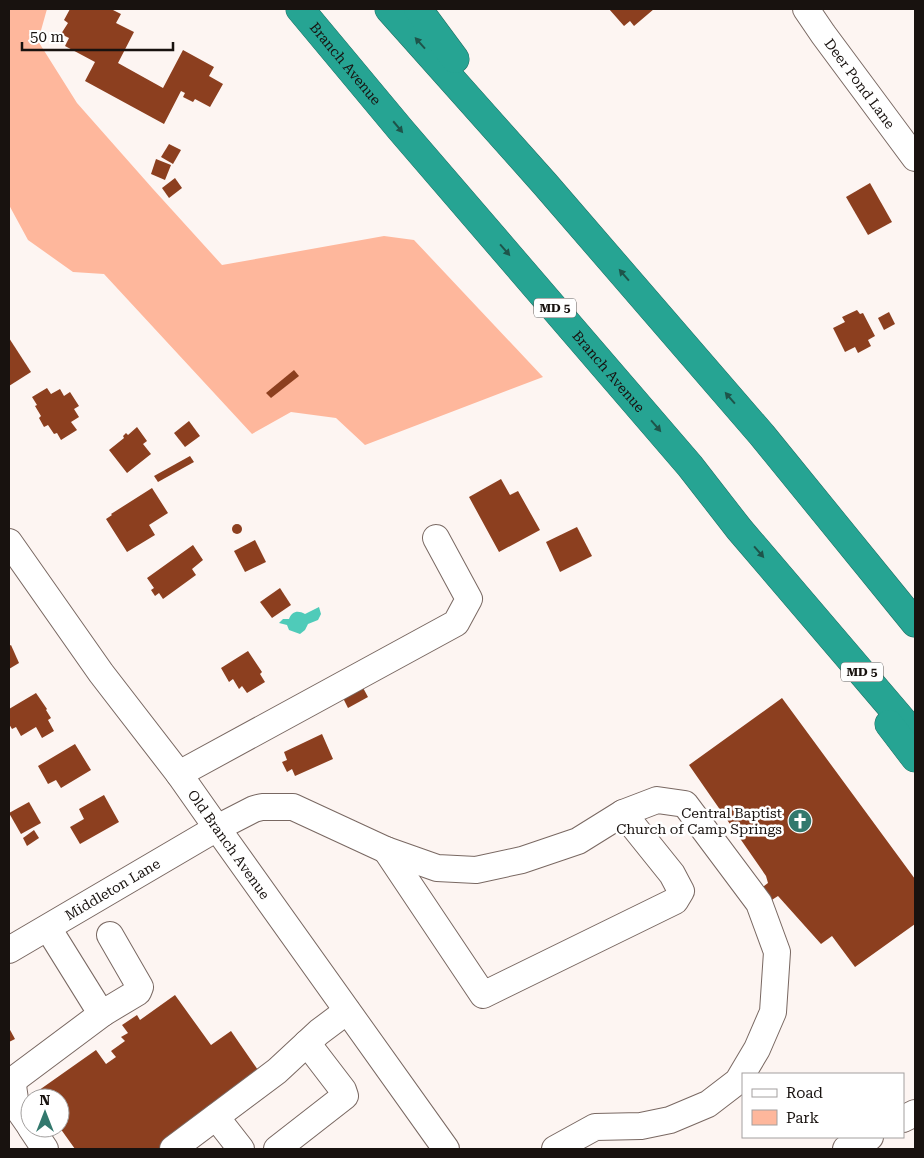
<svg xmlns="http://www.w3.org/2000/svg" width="924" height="1158" font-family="'Roboto Serif',serif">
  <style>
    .green { fill: #feb79c }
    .water { fill: #4fcbb9 }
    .building { fill: #8c3f1f }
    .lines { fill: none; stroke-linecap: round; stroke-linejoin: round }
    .minor-casing { stroke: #796862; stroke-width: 28 }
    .highway-casing { stroke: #217165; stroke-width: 29 }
    .minor { stroke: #fff; stroke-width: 26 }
    .highway { stroke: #26a493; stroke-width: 28 }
    .oneway { fill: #1e544a }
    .labels { text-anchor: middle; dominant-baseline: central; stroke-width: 5; stroke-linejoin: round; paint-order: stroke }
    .shield { fill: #fff; stroke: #5d5957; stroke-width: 1 }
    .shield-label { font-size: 12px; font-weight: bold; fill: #18120f }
    .street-label { font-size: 14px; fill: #18120f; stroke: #fff }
    .poi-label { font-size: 14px; fill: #18120f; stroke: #fff; text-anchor: end }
  </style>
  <rect width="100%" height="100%" fill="#fdf5f2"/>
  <path class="green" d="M9,9H47L38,41L77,103L153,189L222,265L384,236L414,240L543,377L365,445L336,418L291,412L252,434L104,274L73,272L28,240L9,205Z"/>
  <path class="water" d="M319,607L321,614L318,620L308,624L305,630L300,634L289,630L287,625L279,623L283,619H289C292,611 298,610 305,614Z"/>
  <g class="building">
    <path d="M70,9L74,10L75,9H111L121,14L116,23L134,32L118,63L163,88L183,50L214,67L209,76L223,84L210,107L195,99L193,102L183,97L185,93L181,91L164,124L85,81L95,62L65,46L69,38L61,34L68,23L64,20Z"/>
    <path d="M609,9H654L634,26L630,21L624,26Z"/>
    <path d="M169,144L181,150L173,164L161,157Z"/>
    <path d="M156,159L171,165L165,180L151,174Z"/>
    <path d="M175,178L182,188L169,198L162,188Z"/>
    <path d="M870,183L892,222L868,235L846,197Z"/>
    <path d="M857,310L860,314L863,313L875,336L868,340L871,346L858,353L855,347L845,352L833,328L845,322L842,317Z"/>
    <path d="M889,312L895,324L884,330L878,318Z"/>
    <path d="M9,338L31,372L9,386Z"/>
    <path d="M294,370L299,376L271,398L266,393Z"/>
    <path d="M47,388L51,394L60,389L64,396L70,392L79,406L74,409L79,417L71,422L77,430L61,440L57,433L54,434L48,425L44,427L39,418L41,416L35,406L37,405L32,397Z"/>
    <path d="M189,421L200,436L185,447L174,433Z"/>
    <path d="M137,427L147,441L143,444L151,454L127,473L109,450L124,438L123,436L126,433L128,435Z"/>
    <path d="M190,456L194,462L158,482L154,476Z"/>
    <path d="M501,479L510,495L518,491L540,530L499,552L469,497Z"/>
    <path d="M152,488L168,513L149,525L155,535L127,552L106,519L112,515L111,514Z"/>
    <circle cx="237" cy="529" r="5"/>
    <path d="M577,527L592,556L560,572L546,542Z"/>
    <path d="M255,540L266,562L245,572L234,551Z"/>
    <path d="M193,545L203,560L192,569L196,575L163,599L159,593L155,596L151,590L154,588L147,578Z"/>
    <path d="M280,588L291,605L272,618L260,602Z"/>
    <path d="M11,645L19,663L9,669V646Z"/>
    <path d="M248,651L262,672L260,674L265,682L247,693L242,686L239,689L233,679L229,682L221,668Z"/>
    <path d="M361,684L368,697L348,708L341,694Z"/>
    <path d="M36,693L47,709L46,710L51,718L48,720L54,731L42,738L36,727L21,736L16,727L12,729L9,724V709Z"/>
    <path d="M782,698L915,879V924L855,967L832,936L821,944L778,896L764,905L755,893L768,883L766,876L689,765Z"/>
    <path d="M322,734L333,759L295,776L292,769L287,772L282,762L287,760L284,752Z"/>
    <path d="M75,744L91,770L61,788L56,780L48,784L38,766Z"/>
    <path d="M104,795L119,822L80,844L70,827L84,819L79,809Z"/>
    <path d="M29,802L41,823L21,834L9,813Z"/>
    <path d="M34,830L39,838L27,846L23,838Z"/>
    <path d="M175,995L211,1045L231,1031L260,1073L207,1115L158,1149H75L60,1128V1098H39L35,1093L96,1050L106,1064L116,1057L111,1051L125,1041L121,1037L128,1033L122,1025L137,1015L140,1020Z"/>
    <path d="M9,1028L15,1039L9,1042Z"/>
  </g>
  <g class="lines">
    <g class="minor-casing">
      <g id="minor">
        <path id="s1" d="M806,9L823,34L915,158"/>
        <path id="s2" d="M9,542L101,673L179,774L217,828L446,1149"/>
        <path d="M179,774L456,623L469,599L436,538"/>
        <path d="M386,850L483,995L675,901L681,891L672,874L623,813"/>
        <path d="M48,928L99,1010L103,1013L138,992L140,987L110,935"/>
        <path id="s3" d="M9,950L217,828L254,809L262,807H293L386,850L437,868L476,870L522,860L578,841L623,813L657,800L685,804L759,903L777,952L773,1012L757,1049L738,1081L708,1104L670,1120L641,1126L595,1127L555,1149"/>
        <path d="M216,1117L241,1149"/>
        <path d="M903,1119L915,1113"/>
        <path d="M30,1126L16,1106L13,1086L16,1078L103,1013"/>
        <path d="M31,1128L45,1149"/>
        <path d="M173,1149L277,1071L319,1032L347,1011"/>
        <path d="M277,1149L345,1096L343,1090L307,1043"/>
        <path d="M846,1149L870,1137"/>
      </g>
    </g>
    <g class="highway-casing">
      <g id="highway">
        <path id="s4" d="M300,9L400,129L690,466L739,529L915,735"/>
        <path d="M389,9L545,184L762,435L915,623"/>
        <path d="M418,9L455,59"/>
        <path d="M889,724L915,758"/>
      </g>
    </g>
    <use href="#minor" class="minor"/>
    <use href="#highway" class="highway"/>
  </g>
  <defs><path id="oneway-solid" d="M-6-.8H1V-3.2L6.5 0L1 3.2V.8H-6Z" transform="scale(1.25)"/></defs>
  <g class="oneway">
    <use href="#oneway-solid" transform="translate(420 43) rotate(-132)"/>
    <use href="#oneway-solid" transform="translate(398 127) rotate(50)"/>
    <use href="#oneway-solid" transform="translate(505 250) rotate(49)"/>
    <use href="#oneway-solid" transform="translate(624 275) rotate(-131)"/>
    <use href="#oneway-solid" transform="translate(730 398) rotate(-131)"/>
    <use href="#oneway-solid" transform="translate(656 426) rotate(49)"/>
    <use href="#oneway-solid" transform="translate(759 552) rotate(49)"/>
  </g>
  <defs>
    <g id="church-disc" transform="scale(1.25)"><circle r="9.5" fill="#33786d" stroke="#fff"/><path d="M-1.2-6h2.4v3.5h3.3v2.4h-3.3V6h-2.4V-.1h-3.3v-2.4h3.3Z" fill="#fff"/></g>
  </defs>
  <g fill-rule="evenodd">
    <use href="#church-disc" x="800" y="821"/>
  </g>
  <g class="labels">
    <g class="shield">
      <rect x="534" y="298.5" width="42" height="19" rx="4"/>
      <rect x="841" y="662.5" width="42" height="19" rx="4"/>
    </g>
    <g class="shield-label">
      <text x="555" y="308">MD 5</text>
      <text x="862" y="672">MD 5</text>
    </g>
    <g class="street-label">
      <text stroke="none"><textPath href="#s4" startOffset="71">Branch Avenue</textPath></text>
      <text stroke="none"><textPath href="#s1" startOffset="92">Deer Pond Lane</textPath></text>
      <text stroke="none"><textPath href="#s4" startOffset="476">Branch Avenue</textPath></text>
      <text stroke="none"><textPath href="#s2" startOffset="374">Old Branch Avenue</textPath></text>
      <text stroke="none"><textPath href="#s3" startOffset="120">Middleton Lane</textPath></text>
    </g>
    <g class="poi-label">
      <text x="782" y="813">Central Baptist<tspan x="782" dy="16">Church of Camp Springs</tspan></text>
    </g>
  </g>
  <rect width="924" height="1158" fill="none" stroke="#18120f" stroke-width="20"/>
  <rect x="742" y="1073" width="162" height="65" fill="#ffffff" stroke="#a3a09f"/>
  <rect x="752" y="1089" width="25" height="8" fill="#ffffff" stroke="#a3a09f"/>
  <text x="786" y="1098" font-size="15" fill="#18120f">Road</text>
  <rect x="752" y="1110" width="25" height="15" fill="#feb79c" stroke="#a3a09f"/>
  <text x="786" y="1123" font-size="15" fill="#18120f">Park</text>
  <g transform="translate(45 1113)"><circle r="24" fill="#ffffff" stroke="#a3a09f"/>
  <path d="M0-4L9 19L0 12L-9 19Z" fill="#33786d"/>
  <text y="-8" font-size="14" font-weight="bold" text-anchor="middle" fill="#18120f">N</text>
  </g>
  <path d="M22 42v8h151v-8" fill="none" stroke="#18120f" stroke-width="2.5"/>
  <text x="30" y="42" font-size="15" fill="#18120f" stroke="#ffffff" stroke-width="4" paint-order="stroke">50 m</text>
</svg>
